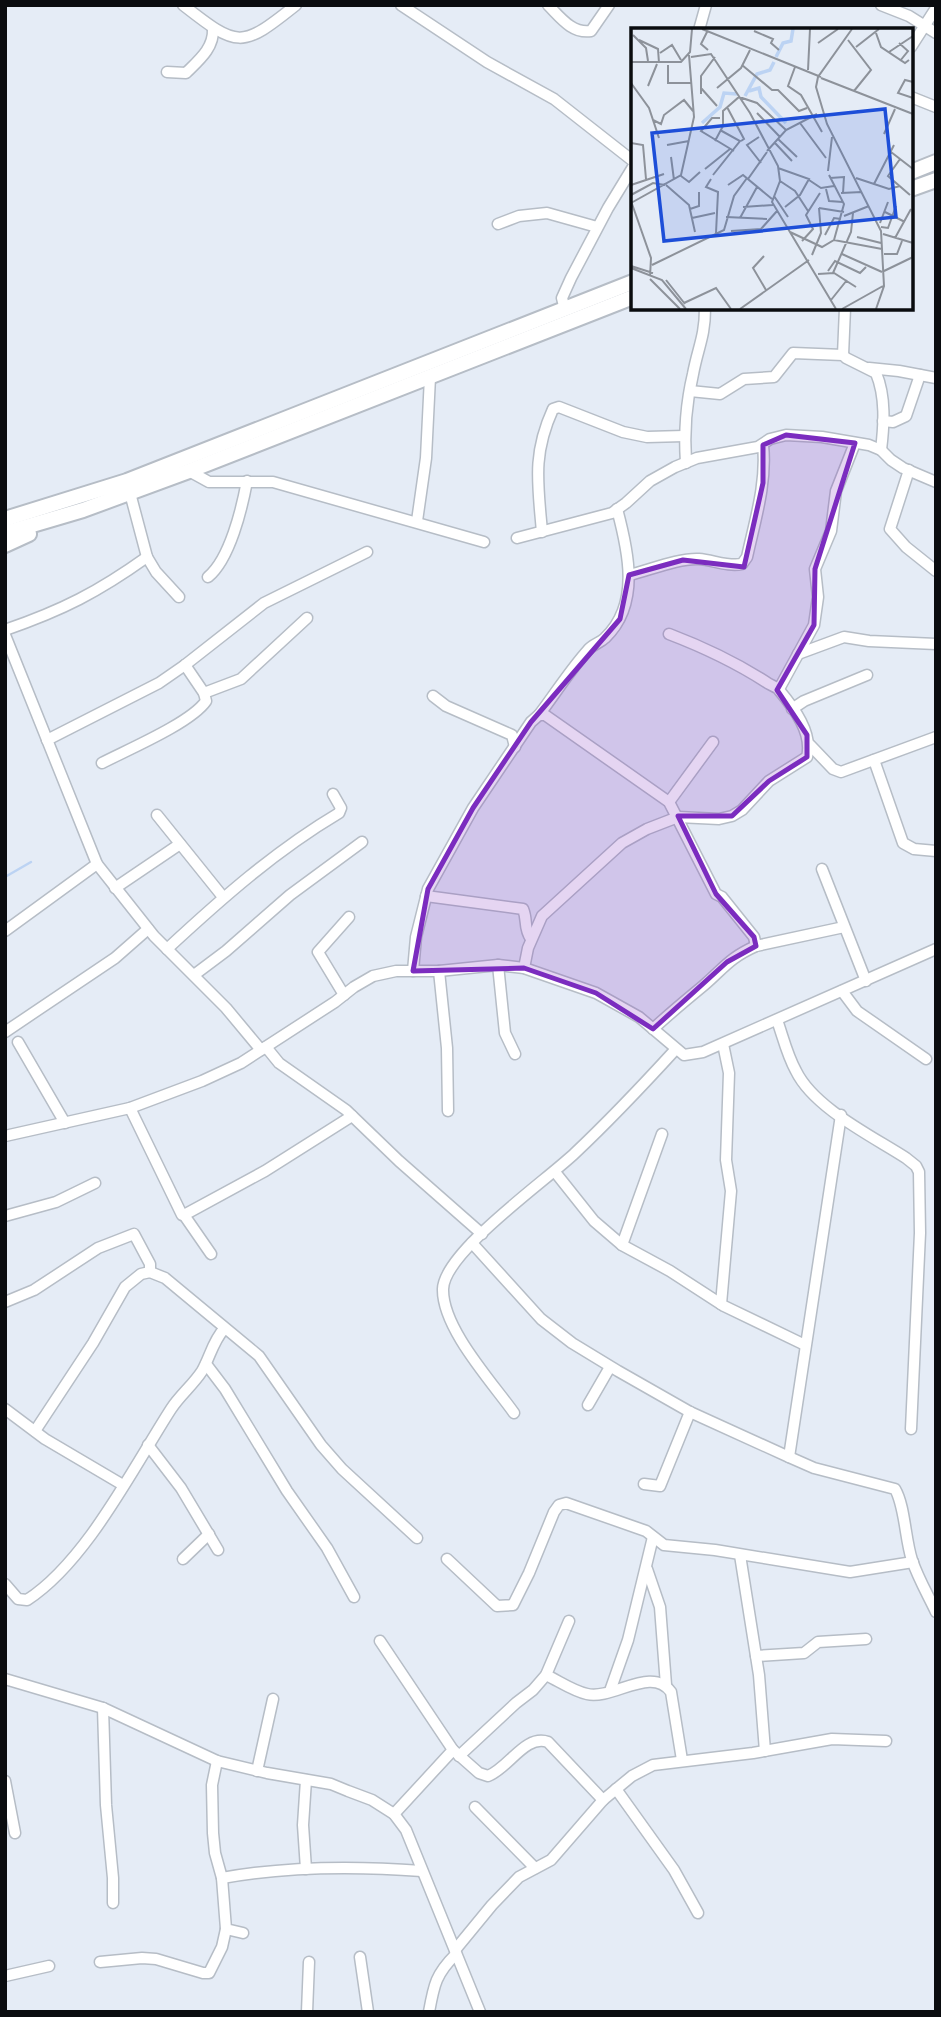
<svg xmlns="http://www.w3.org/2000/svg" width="941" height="2017" font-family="'Fira Sans',sans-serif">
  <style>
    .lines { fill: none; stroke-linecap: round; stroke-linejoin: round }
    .stream { stroke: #bcd3f3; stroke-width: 2.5 }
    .minor-casing { stroke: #b6bdc6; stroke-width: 13 }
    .highway-casing { stroke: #b6bdc6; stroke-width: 18 }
    .minor { stroke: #fff; stroke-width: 10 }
    .highway { stroke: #fff; stroke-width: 14 }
    .marked { fill: #7b2cbf; fill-opacity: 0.2; stroke: #7b2cbf; stroke-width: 5; stroke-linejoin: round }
    .inset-river { fill: none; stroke: #bcd3f3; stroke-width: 3.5 }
    .inset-road { fill: none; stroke: #8d929a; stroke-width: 2 }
    .view { fill: #1d4ed8; fill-opacity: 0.15; stroke: #1d4ed8; stroke-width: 3.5 }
    .inset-edge { fill: none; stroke: #0a0c0f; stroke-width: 3.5 }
  </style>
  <rect width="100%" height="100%" fill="#e5ecf6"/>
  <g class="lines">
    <path class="stream" d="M5,877L31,862"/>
    <g class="minor-casing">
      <g id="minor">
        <path d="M183,5C238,48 241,49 296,5"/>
        <path d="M401,5L487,62L554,99L633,161"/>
        <path d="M548,5C560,17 572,34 591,31L609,5"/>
        <path d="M881,5L909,16L936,33"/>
        <path d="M699,30L706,5"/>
        <path d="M911,47L936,8"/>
        <path d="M167,72L186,73C199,60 214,48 213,29"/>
        <path d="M911,97L936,107"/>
        <path d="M498,224L519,216L547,213L597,227"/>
        <path d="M565,310L562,298L571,278L608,208L633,167"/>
        <path d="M843,355L845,308"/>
        <path d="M869,368L899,371L936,378"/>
        <path d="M690,391L720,394L744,379L774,377L793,353L843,355L846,358L876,373C886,397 884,425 881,450"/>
        <path d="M883,421L893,422L906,416L920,375"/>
        <path d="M686,463C684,433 686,403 693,374C698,347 705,337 705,308"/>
        <path d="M909,470L890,529L906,547L936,571"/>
        <path d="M189,471L209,482H273L484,542"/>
        <path d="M130,493L147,557L156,572L179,597"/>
        <path d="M417,521L426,458L430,377"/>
        <path d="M542,532C538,484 532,455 553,409L559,407L623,432L647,437L684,436"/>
        <path d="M517,538L612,513L626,503L650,481L675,467L697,458L758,447L770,439L786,435L822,437L869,445L881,450L891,460L903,468L936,482"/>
        <path d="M629,575C650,570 678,558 699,559C713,560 728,567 742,564L747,557C755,520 767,483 763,445"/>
        <path d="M208,577C230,559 242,508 247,481"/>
        <path d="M5,630C63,610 98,592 147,557"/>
        <path d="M5,635L97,864L154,936L226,1008L261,1050"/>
        <path d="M798,654L844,637L869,641L936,644"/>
        <path d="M779,689L814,625L818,597L815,569L831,531L836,491L855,443"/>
        <path d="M204,693L241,679L307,618"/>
        <path d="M433,696L446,706L512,735L515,747"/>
        <path d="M792,709L804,701L867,675"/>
        <path d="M539,715C555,694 570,670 588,650C593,644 600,643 605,638C641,604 628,550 617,509"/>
        <path d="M47,740L159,683L185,665L264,603L367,552"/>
        <path d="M810,745L833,769L841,772L936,737"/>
        <path d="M874,760L903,843L914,849L936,851"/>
        <path d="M102,763C127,750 191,723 206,701L204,693L185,665"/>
        <path d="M669,802L713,742"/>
        <path d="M157,815L223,897"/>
        <path d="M822,869L866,981"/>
        <path d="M115,888L180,844"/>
        <path d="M426,896L523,909C528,921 523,927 531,939"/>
        <path d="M5,931L97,864"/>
        <path d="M167,949C221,899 275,851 339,813L341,808L333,794"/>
        <path d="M498,965L505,1033L515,1054"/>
        <path d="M524,968L528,948L542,916L622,843L647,829L678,817L719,819L732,816L742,810L769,781L807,757C813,733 794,708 779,690C777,687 770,685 766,682C735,662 703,647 669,634"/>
        <path d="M413,971L416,937L428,889L473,808L531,722L539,715H545L669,802L716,894L722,897L754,937L756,946"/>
        <path d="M439,971L447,1048L448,1111"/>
        <path d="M194,975L226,951L290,895L362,842"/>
        <path d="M842,991L857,1011L926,1059"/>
        <path d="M344,995L318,952L349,917"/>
        <path d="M777,1020C783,1037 787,1055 796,1071C814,1108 872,1136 906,1158L916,1166L919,1172L920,1233L911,1429"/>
        <path d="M653,1029C669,1014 686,1000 703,986C724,968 729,958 756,946L844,927"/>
        <path d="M5,1032L115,958L148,929"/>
        <path d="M18,1042L65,1123"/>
        <path d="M266,1047L279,1063L346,1110L399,1161L482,1234"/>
        <path d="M130,1108L182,1215H184L265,1171L352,1116"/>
        <path d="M5,1136L130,1108L202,1081L241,1063L335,1002L354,987L373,976L396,971H439L498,965L524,968L596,993L639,1017L684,1055L703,1052L936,949"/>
        <path d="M555,1172L594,1221L622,1245L670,1271L724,1306L805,1345"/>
        <path d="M184,1215L211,1254"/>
        <path d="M5,1216L56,1202L95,1183"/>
        <path d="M472,1243L541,1319L572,1343L618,1371L690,1412L789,1457L814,1468L895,1489C905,1506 905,1539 912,1560C918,1578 928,1595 936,1612"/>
        <path d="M622,1245L662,1134"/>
        <path d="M5,1302L34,1290L98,1248L134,1234L150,1264V1272"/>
        <path d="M721,1304L731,1191L726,1160L729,1073L723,1044"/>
        <path d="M206,1364L225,1389L287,1491L327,1548L354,1597"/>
        <path d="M588,1405L610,1367"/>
        <path d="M5,1409L45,1439L123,1485"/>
        <path d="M514,1413C492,1382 442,1328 443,1289C444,1252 547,1180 575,1153C610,1120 643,1085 675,1050"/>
        <path d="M35,1431L93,1343L125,1287L141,1274L150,1272L165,1278L259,1356L321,1445L342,1469L417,1538"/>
        <path d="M148,1445L181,1488L218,1550"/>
        <path d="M789,1457L841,1115"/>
        <path d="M644,1484L660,1486L690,1412"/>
        <path d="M740,1555L759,1675L765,1751"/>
        <path d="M183,1559L209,1534"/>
        <path d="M447,1559L497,1606L513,1605L529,1573L554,1512L559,1505L566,1503L646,1531L664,1545L715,1550L850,1572L913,1562"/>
        <path d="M647,1569L660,1607L666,1685"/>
        <path d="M5,1584L18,1599L27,1600C86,1562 133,1468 171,1409C180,1395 193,1385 202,1371C210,1357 213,1341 224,1329"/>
        <path d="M380,1641L453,1750L394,1814"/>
        <path d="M756,1656L804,1653L818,1642L866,1639"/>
        <path d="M546,1675C559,1681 573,1691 587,1694C613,1700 652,1665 671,1692L682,1760"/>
        <path d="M5,1679L103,1708L217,1761L267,1773L331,1784L348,1791L372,1800L394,1814L406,1830L480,2012"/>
        <path d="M610,1691L628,1640L653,1537"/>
        <path d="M103,1708L106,1805L113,1878V1903"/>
        <path d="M453,1750L479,1773L488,1776C509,1768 525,1734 548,1742L603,1800"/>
        <path d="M459,1756L516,1703L533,1690L546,1675L569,1621"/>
        <path d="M217,1761L212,1785L213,1833L215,1853L222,1878L226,1929L243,1933"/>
        <path d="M257,1771L273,1699"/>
        <path d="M306,1780L303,1825L306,1869"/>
        <path d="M5,1781L15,1833"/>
        <path d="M616,1789L674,1870L698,1913"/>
        <path d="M475,1807L535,1868"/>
        <path d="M222,1878C288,1866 356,1866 422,1871"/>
        <path d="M455,1950L492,1905L519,1877L551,1860L603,1800L632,1776L653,1765L753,1753L832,1739L886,1741"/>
        <path d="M360,1957L368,2012"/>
        <path d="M100,1962L142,1958L156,1959L203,1973H209L222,1947L226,1929"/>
        <path d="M5,1976L49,1966"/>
        <path d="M307,2012L309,1962"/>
        <path d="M429,2012C434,1984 436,1974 456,1954"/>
      </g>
    </g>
    <g class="highway-casing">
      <g id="highway">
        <path d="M911,172L936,162"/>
        <path d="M911,189L936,180"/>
        <path d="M5,519L127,481L633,282"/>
        <path d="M5,533L83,510L189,471L633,297"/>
        <path d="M5,545L29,534"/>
      </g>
    </g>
    <use href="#minor" class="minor"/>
    <use href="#highway" class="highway"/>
  </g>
  <path class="marked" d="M786,435L855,443L815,569L814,625L777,690L807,735V757L769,781L732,816H678L716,894L754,937L756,946L727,962L653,1029L596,993L524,968L413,971L428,889L473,808L531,722L620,619L629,575L683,560L744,567L763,483V445Z"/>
  <g transform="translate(631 28)">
    <rect width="282" height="282" fill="#e5ecf6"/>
    <path class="inset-river" d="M145,29L152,15L160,13L162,1M118,63L128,60L130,69L155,95M114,68L126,46L139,42L143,34M71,95L89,79L93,65L106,66"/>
    <path class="inset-road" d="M71,1L190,49M221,1L187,49L185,59L196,96L250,203L253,258L245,281M123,3L142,11L140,15L148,22M76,4L70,16L77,22M245,5L250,19L274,35L278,32M2,7L15,20L17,33M8,12L27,21L28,35M217,12L240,42L223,63M187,15L207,1M268,15L277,23L269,33M225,19L248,1M258,24L282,8M29,25L41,17L50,32M60,29L80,26L119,85L147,138L149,153L141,174L205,281M0,34H50L59,24L61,1M37,37V55H60M111,37L141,62H147L168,83L176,80M164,39L157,58L170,67L191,104M177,42L179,1M190,50L282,86M282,54L274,52L267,65L282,70M0,55L18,80L28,110M17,58L26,36M70,60L86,78M86,60L110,40L119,22M70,66V48L84,29M96,79L113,111L110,113M126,85L149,109M89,90H81L70,103L103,123M22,92L30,96L33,87L53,72L62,83M169,95L195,130M253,106L264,81M128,109L116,117L130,135M147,111L166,129M84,113L92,98V83L108,69L126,75L155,102M0,115L12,117L15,151M144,115L161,133M36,117L58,113M136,123L155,102L186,86M260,124L282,141M40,129L43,152M269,131L257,148L279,167M147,140L178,151L169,167L154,179M74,141L99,121M197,143L201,109M82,147L109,113L89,102M198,147L213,176L203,212M50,148L58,154L69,144M199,150L213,149L212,165M225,150L258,161L269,158M80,151L75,159L87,164L85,205M117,151L136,124M178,152L190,160L203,158M149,153L164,163L177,183M243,156L263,117M0,157L33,146M35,157L58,177L64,204M97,157L112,147L141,171M195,161L198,173L212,174M210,165L231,164M0,167L22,155L34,157M143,168L157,189M0,173L20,230L19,249M0,175L50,147L63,89L58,27M112,179L142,177M188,180L213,184M59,181L68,178V164M254,184L274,194M213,188L238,178M95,189L136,191M61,190L84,185M109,190L126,159M249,195L257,174M250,199L257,200L265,178M100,203L130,201L146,183M159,204L191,219L203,212L251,221M252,206L282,215M194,207L203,190L210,191M226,209L250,215M264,210L280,181M171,213L182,201L175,187L189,165M211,226L251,244M253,226H266L271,213M181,227L190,205L188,180M133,228L122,240L135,262M281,230L282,209M21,237L93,202L103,168L116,150M0,238L22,245M0,240L31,252L55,281M197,243L204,233L229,245L235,239M253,243L282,229M202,245L220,204L222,185M187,246L203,245L225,259M19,251L49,281M35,252L54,276M200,272L216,252M53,275L85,260L100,281M109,281L178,232M211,281L252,258"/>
    <path class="view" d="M254,81L265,189L33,213L21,105Z"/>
    <rect width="282" height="282" class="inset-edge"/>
  </g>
  <rect width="941" height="2017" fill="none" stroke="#0a0c0f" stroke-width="14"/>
</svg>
